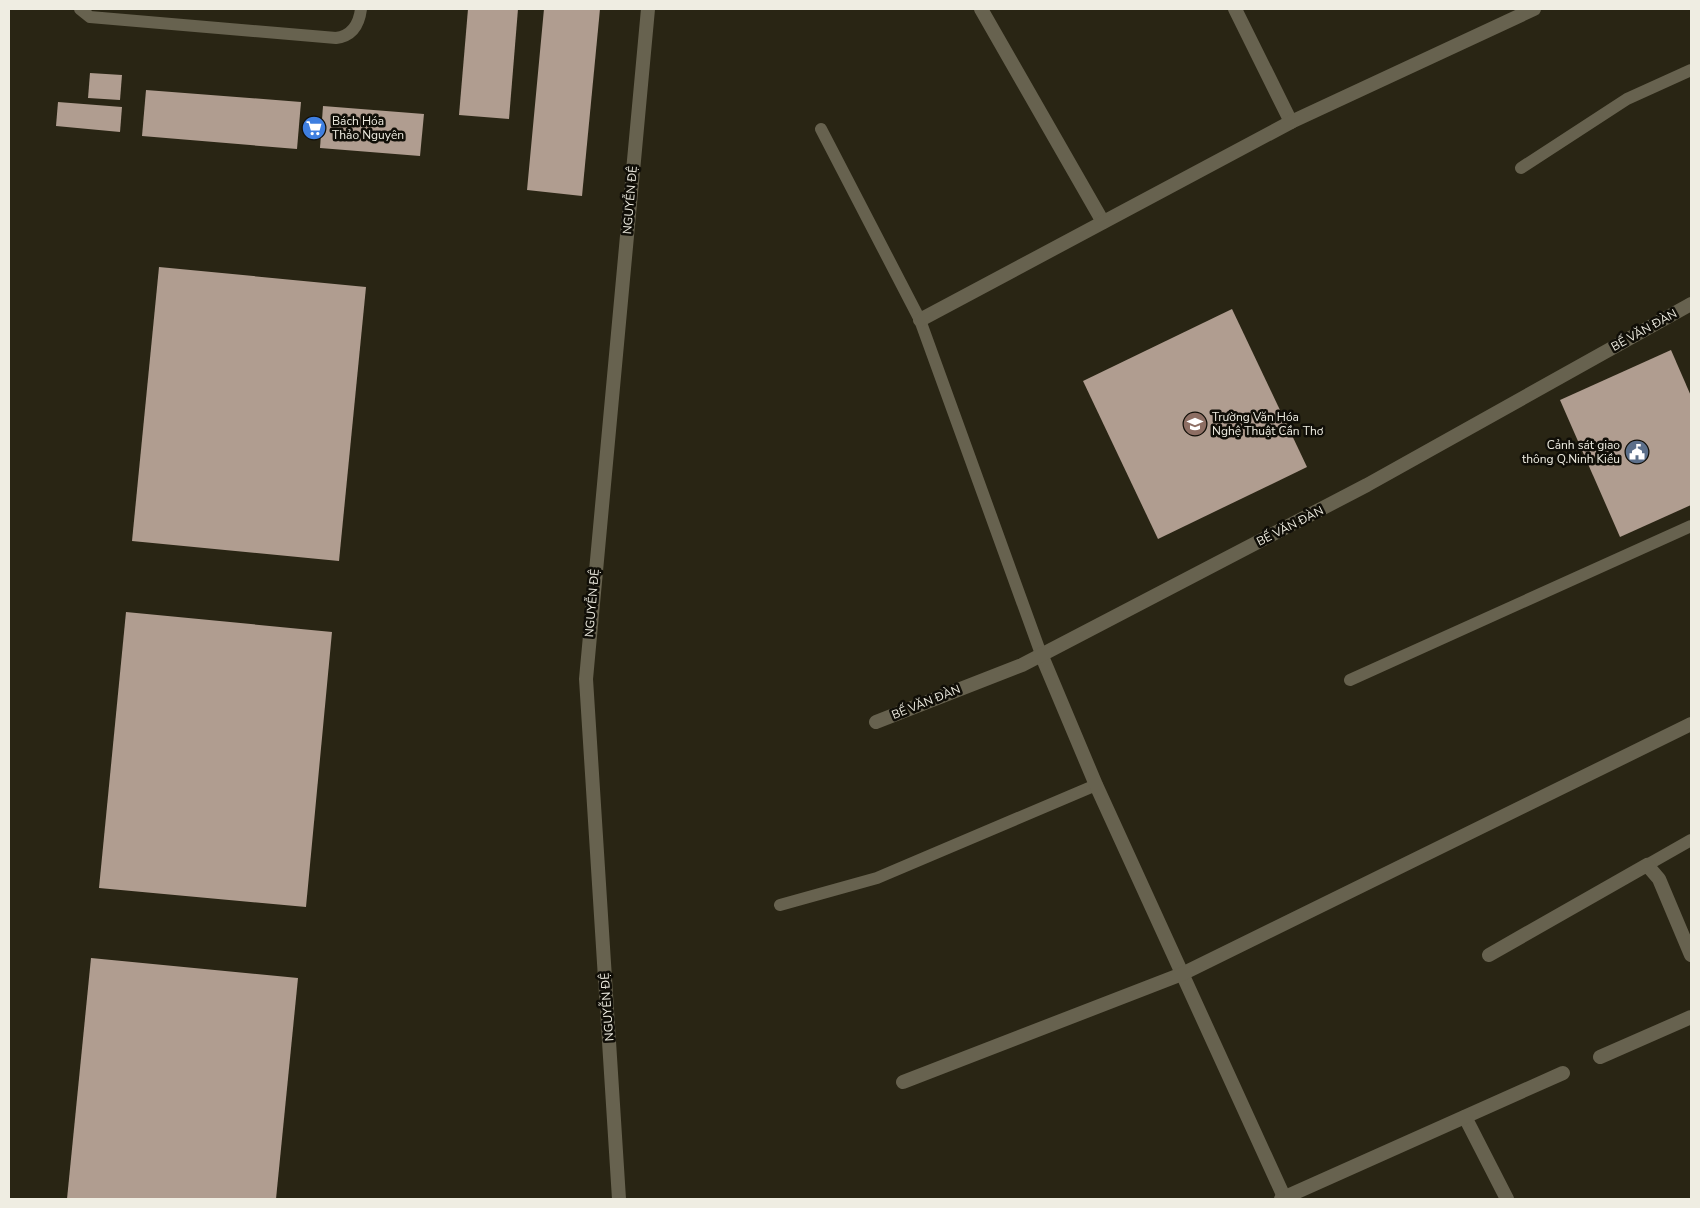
<svg xmlns="http://www.w3.org/2000/svg" width="1700" height="1208" font-family="'Nunito Sans',sans-serif">
  <style>
    .building { fill: #b09d90 }
    .lines { fill: none; stroke-linecap: round; stroke-linejoin: round }
    .service { stroke: #67624f; stroke-width: 12 }
    .minor { stroke: #67624f; stroke-width: 14 }
    .tertiary { stroke: #67624f; stroke-width: 14 }
    .labels { text-anchor: middle; dominant-baseline: central; stroke-width: 5; stroke-linejoin: round; paint-order: stroke }
    .poi-label { font-size: 12px; fill: #efede2; stroke: #100e07; text-anchor: start }
    .street-label { font-size: 12px; fill: #efede2; stroke: #100e07 }
  </style>
  <rect width="100%" height="100%" fill="#292514"/>
  <g class="building">
    <path d="M468,9H518L509,119L459,115Z"/>
    <path d="M544,9H600L582,196L527,190Z"/>
    <path d="M90,73L122,75L120,100L88,98Z"/>
    <path d="M146,90L301,102L297,149L142,136Z"/>
    <path d="M58,102L122,107L120,132L56,126Z"/>
    <path d="M323,106L424,114L420,156L320,148Z"/>
    <path d="M159,267L366,287L339,561L132,541Z"/>
    <path d="M1232,309L1307,467L1158,539L1083,381Z"/>
    <path d="M1671,350L1691,396V505L1620,537L1560,400Z"/>
    <path d="M126,612L332,632L306,907L99,888Z"/>
    <path d="M91,958L298,978L276,1199H67Z"/>
  </g>
  <g class="lines">
    <g class="service">
      <path d="M80,9L90,17L336,38C352,36 359,25 361,9"/>
      <path d="M821,129L920,320L1041,654"/>
      <path d="M1521,168L1627,99L1691,70"/>
      <path d="M1350,680L1691,526"/>
      <path d="M1647,865L1691,840"/>
      <path d="M780,905L877,878L1096,785"/>
    </g>
    <g class="minor">
      <path d="M981,9L1103,222"/>
      <path d="M1235,9L1291,122"/>
      <path d="M920,320L1291,122L1534,9"/>
      <path d="M1041,654L1096,785L1285,1199"/>
      <path d="M876,722L1022,665L1367,485L1691,304"/>
      <path d="M1489,955L1647,865L1659,879L1691,955"/>
      <path d="M1600,1057L1691,1017"/>
      <path d="M903,1082L1182,974L1691,724"/>
      <path d="M1465,1117L1507,1199"/>
      <path d="M1281,1199L1563,1073"/>
    </g>
    <path class="tertiary" d="M619,1199L586,679L648,9"/>
  </g>
  <defs>
    <g id="supermarket-disc" transform="scale(1.25)"><circle r="9.5" fill="#3f7fe0" stroke="#100e07"/><path d="M-6-5.5h2.5l.6 2H6L4.5 2H-2.5L-4.4-4H-6ZM-1.5 3.2a1.3 1.3 0 1 0 .1 0ZM3 3.2a1.3 1.3 0 1 0 .1 0Z" fill="#fff"/></g>
    <g id="school-disc" transform="scale(1.25)"><circle r="9.5" fill="#8d6e63" stroke="#100e07"/><path d="M0-5L7-2L0 1L-7-2ZM-4 1L0 2.5L4 1V4Q0 6-4 4Z" fill="#fff"/></g>
    <g id="civic-disc" transform="scale(1.25)"><circle r="9.5" fill="#5c6f8a" stroke="#100e07"/><path d="M-.6-6.5H3V-4.5H.6V-3L4-1V1h2V6H-6V1h2V-1L-.6-3ZM-1.2 2.5V6h2.4V2.5Z" fill="#fff"/></g>
  </defs>
  <g fill-rule="evenodd">
    <use href="#supermarket-disc" x="314" y="128"/>
    <use href="#school-disc" x="1195" y="424"/>
    <use href="#civic-disc" x="1637" y="452"/>
  </g>
  <g class="labels">
    <g class="poi-label">
      <text x="332" y="121">Bách Hóa<tspan x="332" dy="14">Thảo Nguyên</tspan></text>
      <text x="1212" y="417">Trường Văn Hóa<tspan x="1212" dy="14">Nghệ Thuật Cần Thơ</tspan></text>
      <text x="1620" y="445" text-anchor="end">Cảnh sát giao<tspan x="1620" dy="14">thông Q.Ninh Kiều</tspan></text>
    </g>
    <g class="street-label">
      <text transform="translate(630 200) rotate(-85)">NGUYỄN ĐỆ</text>
      <text transform="translate(1644 330) rotate(-29)">BẾ VĂN ĐÀN</text>
      <text transform="translate(1290 526) rotate(-27)">BẾ VĂN ĐÀN</text>
      <text transform="translate(592 603) rotate(-85)">NGUYỄN ĐỆ</text>
      <text transform="translate(926 702) rotate(-22)">BẾ VĂN ĐÀN</text>
      <text transform="translate(607 1007) rotate(-94)">NGUYỄN ĐỆ</text>
    </g>
  </g>
  <rect width="1700" height="1208" fill="none" stroke="#efede2" stroke-width="20"/>
</svg>
